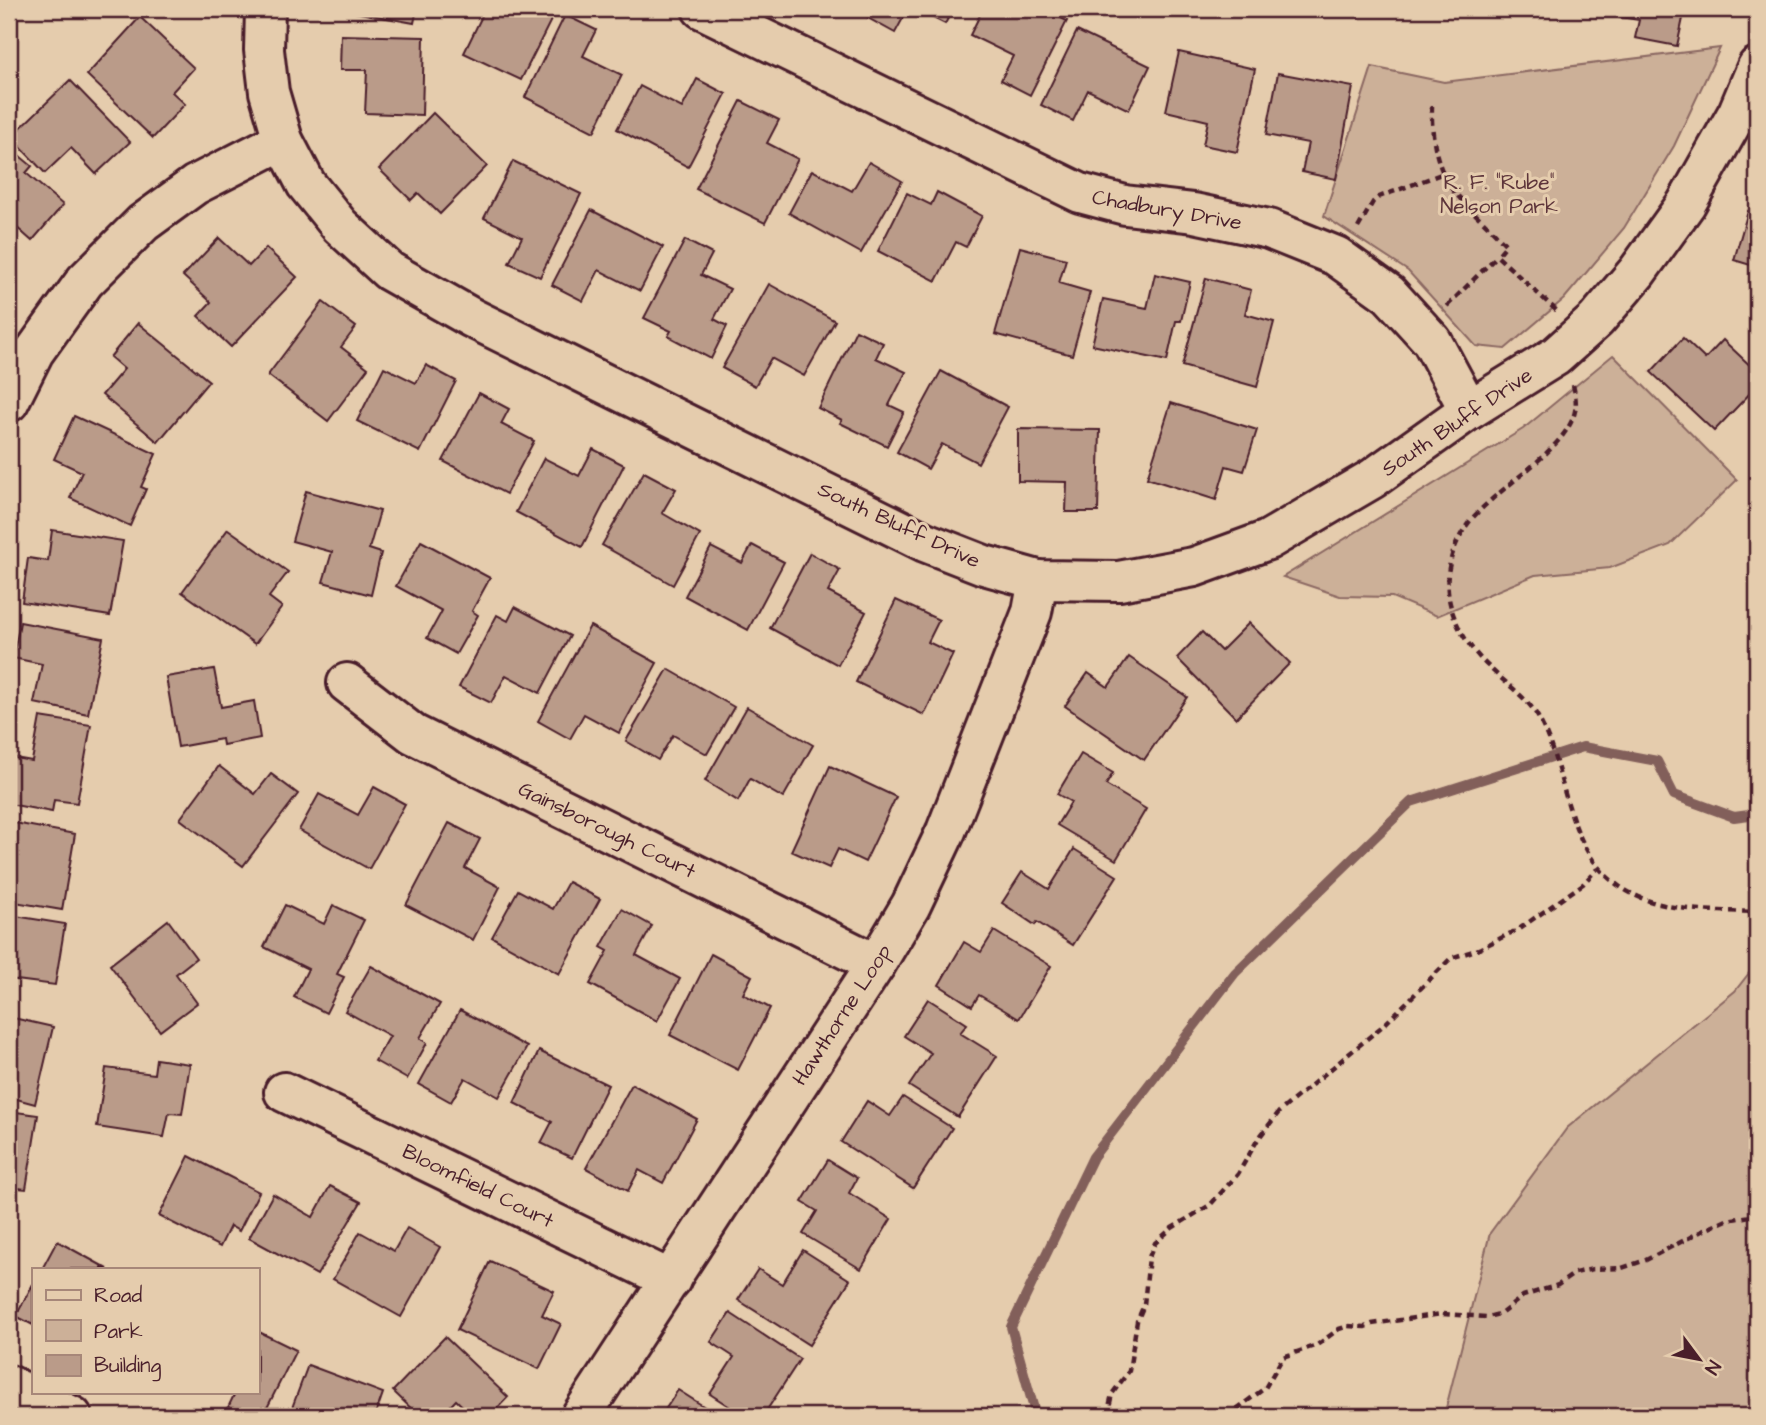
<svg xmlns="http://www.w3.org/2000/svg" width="1766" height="1425" font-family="'Architects Daughter',sans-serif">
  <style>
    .green { fill: #ccb098; stroke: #8b6862; stroke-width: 2 }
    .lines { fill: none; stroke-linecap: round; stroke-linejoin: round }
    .stream { stroke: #825e5a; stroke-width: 10 }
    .building { fill: #ba9b89; stroke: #4a1f2b; stroke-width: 2 }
    .minor-casing { stroke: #4a1f2b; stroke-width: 44 }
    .path { stroke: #4a1f2b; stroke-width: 4.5; stroke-dasharray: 7 5; stroke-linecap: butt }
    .minor { stroke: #e5ccad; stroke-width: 38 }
    .labels { text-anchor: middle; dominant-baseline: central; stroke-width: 6; stroke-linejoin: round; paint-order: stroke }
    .park-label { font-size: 21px; fill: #5e353b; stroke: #e5ccad }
    .street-label { font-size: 21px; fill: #4a1f2b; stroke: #e5ccad }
  </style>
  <rect width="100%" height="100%" fill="#e5ccad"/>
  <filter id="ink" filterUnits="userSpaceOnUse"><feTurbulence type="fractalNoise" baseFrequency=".0143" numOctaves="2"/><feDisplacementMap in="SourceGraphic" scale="14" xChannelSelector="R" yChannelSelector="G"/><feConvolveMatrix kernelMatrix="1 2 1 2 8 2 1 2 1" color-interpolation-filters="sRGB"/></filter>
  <g filter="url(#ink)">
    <g class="green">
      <path d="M1720,48L1674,146L1624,228L1564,299L1505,349L1476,346L1408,271L1324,216L1372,67L1444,82Z"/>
      <path d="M1613,355L1737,480L1670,545L1610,568L1535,575L1437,616L1392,597L1340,596L1283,577L1523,429Z"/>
      <path d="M1757,963V1416H1444L1490,1233L1567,1128L1735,991Z"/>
    </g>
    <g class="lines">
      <path class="stream" d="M1036,1416L1011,1327L1093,1157L1235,973L1411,802L1583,747L1657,761L1674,795L1734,817L1757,814"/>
    </g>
    <g class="building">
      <path d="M338,9H417L414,23Z"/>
      <path d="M468,9H534L552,18L521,80L464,53L482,16Z"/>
      <path d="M873,9H908L895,33L868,18Z"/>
      <path d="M915,9H953L945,24Z"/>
      <path d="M983,9H1043L1067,21L1030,95L1001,80L1013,56L970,35Z"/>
      <path d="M1621,9H1685L1677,46L1635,38L1639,20L1620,17Z"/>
      <path d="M565,15L596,30L583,56L622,75L594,132L525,97Z"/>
      <path d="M140,17L194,68L172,92L185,104L153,138L87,75Z"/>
      <path d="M1077,31L1150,66L1129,110L1088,90L1073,121L1041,105Z"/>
      <path d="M341,35L424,37L422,115L365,113L367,70H340Z"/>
      <path d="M1179,52L1255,69L1237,152L1203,145L1208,121L1166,111Z"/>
      <path d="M1278,73L1353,87L1336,179L1302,172L1308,143L1266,135Z"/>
      <path d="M697,79L726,94L688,167L617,129L640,86L682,108Z"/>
      <path d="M70,80L130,142L96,174L71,148L45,173L11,137Z"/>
      <path d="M741,101L779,120L767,143L798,159L765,223L696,189Z"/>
      <path d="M433,113L487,166L440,214L418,193L411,200L379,169Z"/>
      <path d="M9,147L32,166L26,173L63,205L32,241L15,226L9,234Z"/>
      <path d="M513,161L581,194L540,277L509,263L522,237L484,218Z"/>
      <path d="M869,162L902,181L861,253L789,213L812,170L852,191Z"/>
      <path d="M937,192L982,216L966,247L956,242L936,281L878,251L907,193L931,205Z"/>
      <path d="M591,210L663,247L640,291L599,270L583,301L552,285Z"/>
      <path d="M1748,211L1757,214V267L1734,260Z"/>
      <path d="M219,238L249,266L266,248L297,277L231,347L198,316L211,302L183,276Z"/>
      <path d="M685,240L712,254L701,275L730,289L714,319L727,326L711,359L668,336L671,331L644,318Z"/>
      <path d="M1020,247L1066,259L1059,283L1090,292L1072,355L995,334Z"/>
      <path d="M1155,274L1190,282L1181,321H1176L1167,361L1092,345L1103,299L1147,308Z"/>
      <path d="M1206,278L1251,290L1245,314L1274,322L1257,387L1182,366Z"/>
      <path d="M769,284L835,321L804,376L771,358L755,386L722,368Z"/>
      <path d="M323,302L356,327L341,347L368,368L328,421L268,375Z"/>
      <path d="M138,323L209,381L158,442L102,395L124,369L110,357Z"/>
      <path d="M856,330L883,343L876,358L906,372L889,405L904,412L887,446L840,423L842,420L818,408Z"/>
      <path d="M1683,338L1705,359L1723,340L1757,372V386L1714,431L1651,372Z"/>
      <path d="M426,365L456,381L420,452L357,421L384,367L416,383Z"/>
      <path d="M941,371L1008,407L978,463L942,444L928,469L897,452Z"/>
      <path d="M479,393L509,409L501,424L534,441L506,494L443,461Z"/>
      <path d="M1171,403L1257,430L1244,471L1226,466L1216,500L1147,478Z"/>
      <path d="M74,416L156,454L141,487L146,489L130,526L70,498L82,472L54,459Z"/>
      <path d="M1018,429L1100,430L1098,512H1066L1067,482L1018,481Z"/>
      <path d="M593,449L624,465L582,547L516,512L544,458L579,476Z"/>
      <path d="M644,472L676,489L662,513L700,535L673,585L602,545Z"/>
      <path d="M306,491L380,511L369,549L381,553L371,595L323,582L332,552L292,541Z"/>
      <path d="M228,529L288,572L269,597L282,607L255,644L182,592Z"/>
      <path d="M52,530L123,541L110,616L22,602L28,558L48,561Z"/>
      <path d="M421,541L490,578L472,611L478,615L456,654L427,638L442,611L396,586Z"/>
      <path d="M752,545L784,562L748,630L685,596L711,547L742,563Z"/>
      <path d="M810,553L840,570L828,592L866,612L838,665L770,628Z"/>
      <path d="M896,600L939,620L928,642L953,654L924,715L856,682Z"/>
      <path d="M515,607L570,636L540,693L506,675L491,703L459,687L497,615L508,621Z"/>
      <path d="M20,622L103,638L88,714L34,703L42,664L13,658Z"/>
      <path d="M1249,623L1290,663L1236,718L1177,658L1202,632L1221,651Z"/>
      <path d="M590,626L657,663L619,733L584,714L570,739L538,721Z"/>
      <path d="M1129,657L1187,697L1144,760L1065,706L1088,673L1108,687Z"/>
      <path d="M214,669L221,707L254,701L260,738L223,745L222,739L178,747L166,677Z"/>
      <path d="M668,669L734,707L707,754L673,735L658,760L626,741Z"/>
      <path d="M747,707L813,745L783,798L750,779L738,801L705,781Z"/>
      <path d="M40,717L91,725L77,803L54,800L52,812L9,804V757L32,761Z"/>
      <path d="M1081,754L1113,773L1106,785L1146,809L1116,860L1057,825L1071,802L1057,794Z"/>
      <path d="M219,766L255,794L271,774L298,794L243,866L180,819Z"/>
      <path d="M830,766L896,797L865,862L838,849L829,868L791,851Z"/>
      <path d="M374,787L405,804L369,869L299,830L319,794L358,815Z"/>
      <path d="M9,822L75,834L62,910L9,901L13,865H9Z"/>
      <path d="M449,823L480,839L465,868L500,887L473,940L406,905Z"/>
      <path d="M1074,849L1117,876L1073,945L1037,922L1035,925L1002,903L1022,872L1049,889Z"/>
      <path d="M568,882L600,899L559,974L492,937L518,890L553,909Z"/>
      <path d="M285,905L324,924L333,905L364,920L337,974L344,977L326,1013L294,997L308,969L264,947Z"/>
      <path d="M622,909L652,926L636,955L680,979L657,1021L590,984L608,951L601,947Z"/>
      <path d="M9,915L65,924L55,985L9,979Z"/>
      <path d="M168,920L196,958L176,974L197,1003L160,1031L110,965Z"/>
      <path d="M994,931L1051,966L1019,1019L979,995L972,1006L939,985L964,942L981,952Z"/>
      <path d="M711,954L752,976L743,994L770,1008L738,1070L670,1035Z"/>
      <path d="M371,966L440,1004L420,1038L427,1043L407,1079L375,1061L390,1036L345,1011Z"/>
      <path d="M928,999L967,1024L960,1033L997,1056L958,1117L909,1086L931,1053L904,1036Z"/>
      <path d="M460,1010L527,1047L499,1097L465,1078L451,1102L419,1084Z"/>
      <path d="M9,1017L53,1027L35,1104L9,1097Z"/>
      <path d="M539,1051L608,1085L572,1158L541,1143L552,1122L514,1103Z"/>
      <path d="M156,1059L190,1064L182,1114L169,1113L164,1137L97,1127L106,1068L154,1074Z"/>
      <path d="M632,1084L697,1119L663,1183L639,1170L628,1191L586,1168Z"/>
      <path d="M903,1097L952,1128L913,1188L841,1142L867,1101L890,1116Z"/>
      <path d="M9,1111L38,1115L26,1189L9,1187Z"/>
      <path d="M189,1156L259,1192L239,1231L230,1226L220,1247L159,1216Z"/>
      <path d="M828,1160L857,1178L849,1193L891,1219L861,1269L803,1234L817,1211L802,1202Z"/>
      <path d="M330,1186L361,1202L317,1275L249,1238L273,1194L313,1217Z"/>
      <path d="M407,1228L440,1247L401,1317L333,1279L360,1232L394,1251Z"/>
      <path d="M57,1241L108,1269H42Z"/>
      <path d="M803,1250L850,1280L809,1345L738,1300L758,1269L782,1284Z"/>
      <path d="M490,1261L554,1291L542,1315L561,1324L539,1369L457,1330Z"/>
      <path d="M33,1284V1325L16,1316Z"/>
      <path d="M730,1313L800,1359L763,1416H744L710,1394L734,1357L711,1342Z"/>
      <path d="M257,1331L296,1350L263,1416H224L234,1395L227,1392H257Z"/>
      <path d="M445,1337L508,1397L490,1416H473L456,1400L441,1416H419L393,1391Z"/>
      <path d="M308,1365L383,1393L375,1416H289Z"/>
      <path d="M678,1390L711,1411L707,1416H661Z"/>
    </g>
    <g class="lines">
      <g class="minor-casing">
        <g id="minor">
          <path d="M265,9L264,50L269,92L283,140L306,184L340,226L389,271L472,318L925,542L984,565L1038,580L1119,581L1194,567L1268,540L1372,479L1469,410L1556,356L1596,320L1637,272L1686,204L1738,112L1757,67"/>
          <path d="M702,9L1080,193L1125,205L1194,213L1269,229L1336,256L1389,294L1432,341L1469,410"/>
          <path d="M9,402L34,352L85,281L143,223L195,185L283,140"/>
          <path d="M347,683L413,734L876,964"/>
          <path d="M284,1092L671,1280"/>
          <path d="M9,1385L72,1416"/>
          <path d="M581,1416L876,964L911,905L946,831L1032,612L1038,580"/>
        </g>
      </g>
      <g class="path">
        <path d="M1432,106C1431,135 1436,171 1456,194C1472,212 1490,227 1506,245L1497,256"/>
        <path d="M1358,228L1373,202L1379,197L1444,173"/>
        <path d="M1447,306L1497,256L1557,311"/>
        <path d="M1573,385C1575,394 1577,402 1575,411C1567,451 1492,490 1467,525C1457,539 1450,557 1448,574C1444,610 1465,645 1490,668C1506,684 1527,697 1538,717C1568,771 1564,848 1619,886C1660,914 1710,910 1757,912"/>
        <path d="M1107,1416L1112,1394L1129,1371L1137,1321L1144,1305L1149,1257L1155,1243L1172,1228L1210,1205L1238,1174L1258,1139L1279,1112L1385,1024L1451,958L1479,949L1519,929L1583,884L1597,869"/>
        <path d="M1227,1416L1265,1388L1283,1357L1317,1345L1339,1329L1348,1326L1365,1327L1372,1324L1442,1314L1487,1317L1495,1315L1502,1313L1523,1296L1558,1285L1575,1273L1593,1269L1622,1268L1646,1260L1700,1232L1727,1220L1757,1215"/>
      </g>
      <use href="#minor" class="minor"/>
    </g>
  </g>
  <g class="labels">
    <g class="park-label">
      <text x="1499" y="182">R. F. "Rube"<tspan x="1499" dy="24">Nelson Park</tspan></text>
    </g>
    <g class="street-label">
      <text transform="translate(1167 210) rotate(10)">Chadbury Drive</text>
      <text transform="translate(1457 422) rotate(-34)">South Bluff Drive</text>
      <text transform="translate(899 525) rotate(25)">South Bluff Drive</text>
      <text transform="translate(607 830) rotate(26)">Gainsborough Court</text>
      <text transform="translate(842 1015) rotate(-57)">Hawthorne Loop</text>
      <text transform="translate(478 1186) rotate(26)">Bloomfield Court</text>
    </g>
  </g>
  <rect width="1766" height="1425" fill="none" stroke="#e5ccad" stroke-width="35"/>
  <rect x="18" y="18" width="1731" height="1390" fill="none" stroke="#4a1f2b" stroke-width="2.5" filter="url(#ink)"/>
  <rect x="32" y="1268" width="228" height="126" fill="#e5ccad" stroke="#a78779" stroke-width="2"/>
  <rect x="46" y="1290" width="35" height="10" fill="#e5ccad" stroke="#a78779" stroke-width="2"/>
  <text x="94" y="1302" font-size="21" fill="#4a1f2b">Road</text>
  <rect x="46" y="1320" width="35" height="21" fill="#ccb098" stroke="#a78779" stroke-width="2"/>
  <text x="94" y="1338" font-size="21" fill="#4a1f2b">Park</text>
  <rect x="46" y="1355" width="35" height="21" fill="#ba9b89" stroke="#a78779" stroke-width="2"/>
  <text x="94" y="1372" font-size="21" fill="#4a1f2b">Building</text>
  <g transform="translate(1699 1359) rotate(122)" stroke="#e5ccad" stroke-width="5" paint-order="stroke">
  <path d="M0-5L12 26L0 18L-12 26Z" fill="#4a1f2b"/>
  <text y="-10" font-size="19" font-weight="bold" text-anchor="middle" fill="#4a1f2b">N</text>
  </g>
</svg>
